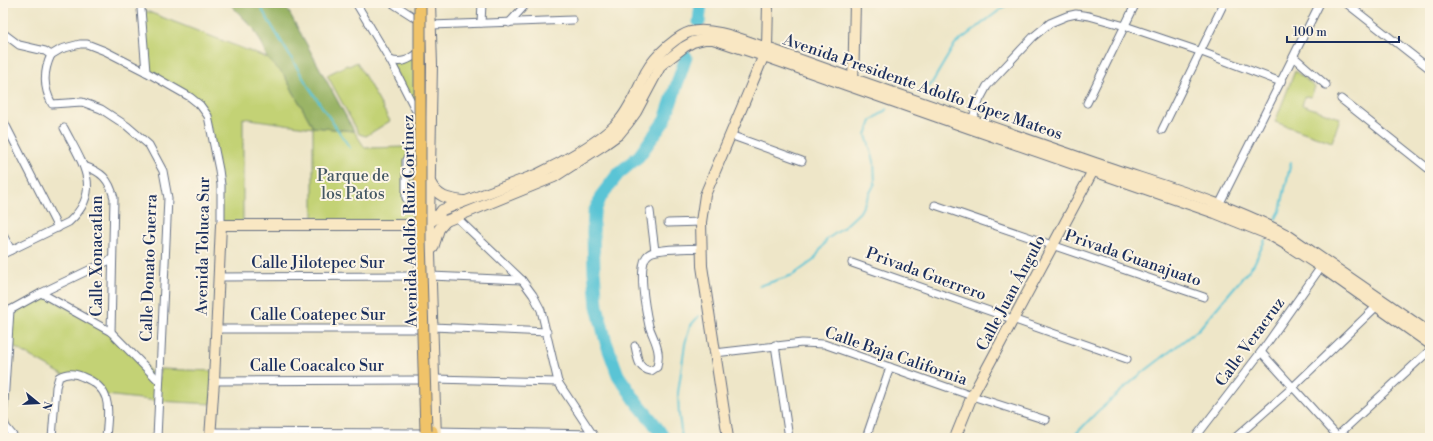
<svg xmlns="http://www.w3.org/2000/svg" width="1433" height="441" font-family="'Libre Bodoni',serif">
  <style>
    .green { fill: #c3d275; stroke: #6f806a }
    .forest { fill: #9ab466; stroke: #5a7262 }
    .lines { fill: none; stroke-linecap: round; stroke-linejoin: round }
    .stream { stroke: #5ac4d5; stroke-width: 2 }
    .river { stroke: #5ac4d5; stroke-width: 13 }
    .street-casing { stroke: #656f83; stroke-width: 9 }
    .secondary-casing { stroke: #656f83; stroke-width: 12 }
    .primary-casing { stroke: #656f83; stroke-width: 13 }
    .street { stroke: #fff; stroke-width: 7 }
    .secondary { stroke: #f9e7c3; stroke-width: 10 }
    .primary { stroke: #f0c369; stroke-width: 11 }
    .primary-bridge-casing { stroke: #656f83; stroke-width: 13; stroke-linecap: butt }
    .primary-bridge { stroke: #f0c369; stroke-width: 11 }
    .labels { text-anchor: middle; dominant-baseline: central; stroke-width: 4; stroke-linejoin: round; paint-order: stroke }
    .street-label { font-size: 16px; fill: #1b2f5e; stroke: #fcf5e5 }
    .park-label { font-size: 16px; fill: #455864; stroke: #fcf5e5 }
  </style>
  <rect width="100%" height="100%" fill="#fcf5e5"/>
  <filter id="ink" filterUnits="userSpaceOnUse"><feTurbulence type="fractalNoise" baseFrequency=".025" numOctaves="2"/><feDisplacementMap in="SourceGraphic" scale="8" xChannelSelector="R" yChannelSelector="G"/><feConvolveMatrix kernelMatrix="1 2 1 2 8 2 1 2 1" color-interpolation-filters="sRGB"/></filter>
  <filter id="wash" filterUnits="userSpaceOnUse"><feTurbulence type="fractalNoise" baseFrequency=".012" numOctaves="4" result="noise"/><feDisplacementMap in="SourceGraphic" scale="16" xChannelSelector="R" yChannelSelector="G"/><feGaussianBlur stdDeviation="0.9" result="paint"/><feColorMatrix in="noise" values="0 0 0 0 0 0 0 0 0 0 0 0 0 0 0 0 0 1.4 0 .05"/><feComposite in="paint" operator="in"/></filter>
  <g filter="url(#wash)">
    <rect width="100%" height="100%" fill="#eee6c8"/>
    <g class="green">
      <path d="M141,9L267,58L284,75L313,127L354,131L365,148L407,147L416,201V225H313V128L243,118V225H221V185L212,132L200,105L146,72Z"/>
      <path d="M418,53L416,111L390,60L397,62Z"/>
      <path d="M357,62L390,121L366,136L359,134L327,75L347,65L349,66Z"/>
      <path d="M1295,71L1315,87L1311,97L1305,96L1302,105L1340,118L1332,142L1275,122Z"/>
      <path d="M41,293L111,332L159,380L160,369L214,371L212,404L158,401L105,395L90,380L63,375L7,343L10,310Z"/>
    </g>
    <path class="forest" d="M229,3H284L354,131L313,127L284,75L267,58L262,44L254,29Z"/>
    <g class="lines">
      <g class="stream">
        <path d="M258,3L308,86L350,148"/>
        <path d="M918,93L930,86L955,44L1009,3"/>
        <path d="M1275,220L1280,211L1291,162"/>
        <path d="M759,286L793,275L814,260L827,239L842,229L860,212L875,183L874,161L866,135L871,121L887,109"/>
        <path d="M682,438L679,415L678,393L685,344L690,326L699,316"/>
        <path d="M1072,438L1097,412L1137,377L1199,329L1254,264L1265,240"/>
      </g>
      <g class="river">
        <path d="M699,22L701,3"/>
        <path d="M664,438L653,422L638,404L618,375L606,342L597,306L594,271L593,232L594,213L601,196L618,174L639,156L665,120L686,57"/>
      </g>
    </g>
  </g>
  <g filter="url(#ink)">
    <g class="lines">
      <g class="street-casing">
        <g id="street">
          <path d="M356,3L390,60L416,111"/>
          <path d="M392,3L417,19"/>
          <path d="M1346,3L1430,69"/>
          <path d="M141,9L146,72"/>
          <path d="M481,23L482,3"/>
          <path d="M509,23L527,3"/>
          <path d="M431,25L573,20"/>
          <path d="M3,33L19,45L45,51L51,55"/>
          <path d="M51,55C43,72 43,87 52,104L82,102L101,109L127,126L149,145L163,171L168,198L157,438"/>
          <path d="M51,55L61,49L80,44H87L105,51L146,72L190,97L200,105L208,116L219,170L221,185V225"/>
          <path d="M1294,57L1326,85"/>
          <path d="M390,60C401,64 409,60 418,53"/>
          <path d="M1341,99L1430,170"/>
          <path d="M1087,103L1136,3"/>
          <path d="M3,120L58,228"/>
          <path d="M970,125L980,99L987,86L1033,37L1050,23L1067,16L1076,14L1089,16L1125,26L1199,51L1281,82"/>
          <path d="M1162,130L1224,3"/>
          <path d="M730,135L802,161"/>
          <path d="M84,166C102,172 109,179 114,198L111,332"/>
          <path d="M935,205L1204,297"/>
          <path d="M1217,209L1320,3"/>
          <path d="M650,211L655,251"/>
          <path d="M416,212L406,198V160L416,147"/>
          <path d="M455,216L522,280L533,295L541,310L558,382L595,438"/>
          <path d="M668,223L701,222"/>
          <path d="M3,235L11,250"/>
          <path d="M3,254L69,222C104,190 82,163 64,128"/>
          <path d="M852,263L1127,359"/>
          <path d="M431,276L522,280"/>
          <path d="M219,277L417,276"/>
          <path d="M41,293L111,332L159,381"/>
          <path d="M10,310L3,419L6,427L15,438"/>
          <path d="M3,314L41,293L112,259"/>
          <path d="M432,327L547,332"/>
          <path d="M216,329H419"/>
          <path d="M775,345L789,438"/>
          <path d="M635,346C638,359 637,368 651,371L657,367C658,362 659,357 658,352C657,343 652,335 649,326C646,312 636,262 649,254C656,248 690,249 701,248"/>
          <path d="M1261,352L1339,438"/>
          <path d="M715,353L802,343L824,344L972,396L1046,420"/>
          <path d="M434,379L558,382"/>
          <path d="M214,381L421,380"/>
          <path d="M436,431L593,434"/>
          <path d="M210,432L423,433"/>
          <path d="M52,438L56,387L59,377C66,373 75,373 83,377C114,389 108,410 106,438"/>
          <path d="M866,438L890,367"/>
          <path d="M1195,438L1261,352L1323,264"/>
          <path d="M1235,438L1293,387L1377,306"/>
          <path d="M1335,438L1430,350"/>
        </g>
      </g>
      <g class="secondary-casing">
        <g id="secondary">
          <path d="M430,3L432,65L429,223L436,438"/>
          <path d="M853,85L855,3"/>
          <path d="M430,182C438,198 448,199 464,201"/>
          <path d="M422,198C422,212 434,218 446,221L554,177L605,144L619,134L628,123L636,112L661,65L684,47L693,42L705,39H713L764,56L969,128L1215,213L1270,235L1287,245L1321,267L1430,344"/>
          <path d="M433,248L439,229L446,221"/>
          <path d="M210,438L214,381L221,225H416C430,223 434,222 442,210L538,174C561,163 603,140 619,121C631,107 638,88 646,72C652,61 660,53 669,45C675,40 683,34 690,32C713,26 745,41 767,48C876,87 985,125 1095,163C1160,185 1228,203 1289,236L1430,333"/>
          <path d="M728,438L702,266L701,222L705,195L767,48L768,3"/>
          <path d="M955,438L972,396L1096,165"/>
        </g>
      </g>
      <g class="primary-casing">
        <path id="primary" d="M432,431L433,438"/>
      </g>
      <use href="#street" class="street"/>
      <use href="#secondary" class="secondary"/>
      <use href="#primary" class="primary"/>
      <g class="primary-bridge-casing">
        <path id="primary-bridge" d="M420,3V239L426,431"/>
      </g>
      <use href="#primary-bridge" class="primary-bridge"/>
    </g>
  </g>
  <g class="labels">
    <g class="street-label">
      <text transform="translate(923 87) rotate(19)">Avenida Presidente Adolfo López Mateos</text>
      <text transform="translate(410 221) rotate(-91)">Avenida Adolfo Ruiz Cortinez</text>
      <text transform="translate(203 246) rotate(-89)">Avenida Toluca Sur</text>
      <text transform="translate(97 256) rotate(-90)">Calle Xonacatlan</text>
      <text transform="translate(1133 258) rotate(19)">Privada Guanajuato</text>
      <text x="318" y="263">Calle Jilotepec Sur</text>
      <text transform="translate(149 268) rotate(-88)">Calle Donato Guerra</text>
      <text transform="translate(926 274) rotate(20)">Privada Guerrero</text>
      <text transform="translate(1011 293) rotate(-62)">Calle Juan Ángulo</text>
      <text x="318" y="315">Calle Coatepec Sur</text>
      <text transform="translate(1250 342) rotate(-54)">Calle Veracruz</text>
      <text transform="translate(896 356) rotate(19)">Calle Baja California</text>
      <text x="317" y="366">Calle Coacalco Sur</text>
    </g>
    <g class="park-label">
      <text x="353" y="176">Parque de<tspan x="353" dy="18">los Patos</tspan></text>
    </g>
  </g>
  <rect width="1433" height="441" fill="none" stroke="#fcf5e5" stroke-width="16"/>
  <g transform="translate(38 403) rotate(108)" stroke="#fcf5e5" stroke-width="3" paint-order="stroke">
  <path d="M0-3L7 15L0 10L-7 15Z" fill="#1b2f5e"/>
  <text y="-6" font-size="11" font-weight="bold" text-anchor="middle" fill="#1b2f5e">N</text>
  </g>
  <path d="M1287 36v6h112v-6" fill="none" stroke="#1b2f5e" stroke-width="2"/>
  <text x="1293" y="36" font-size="12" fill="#1b2f5e" stroke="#fcf5e5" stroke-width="3" paint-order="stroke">100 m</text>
</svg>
